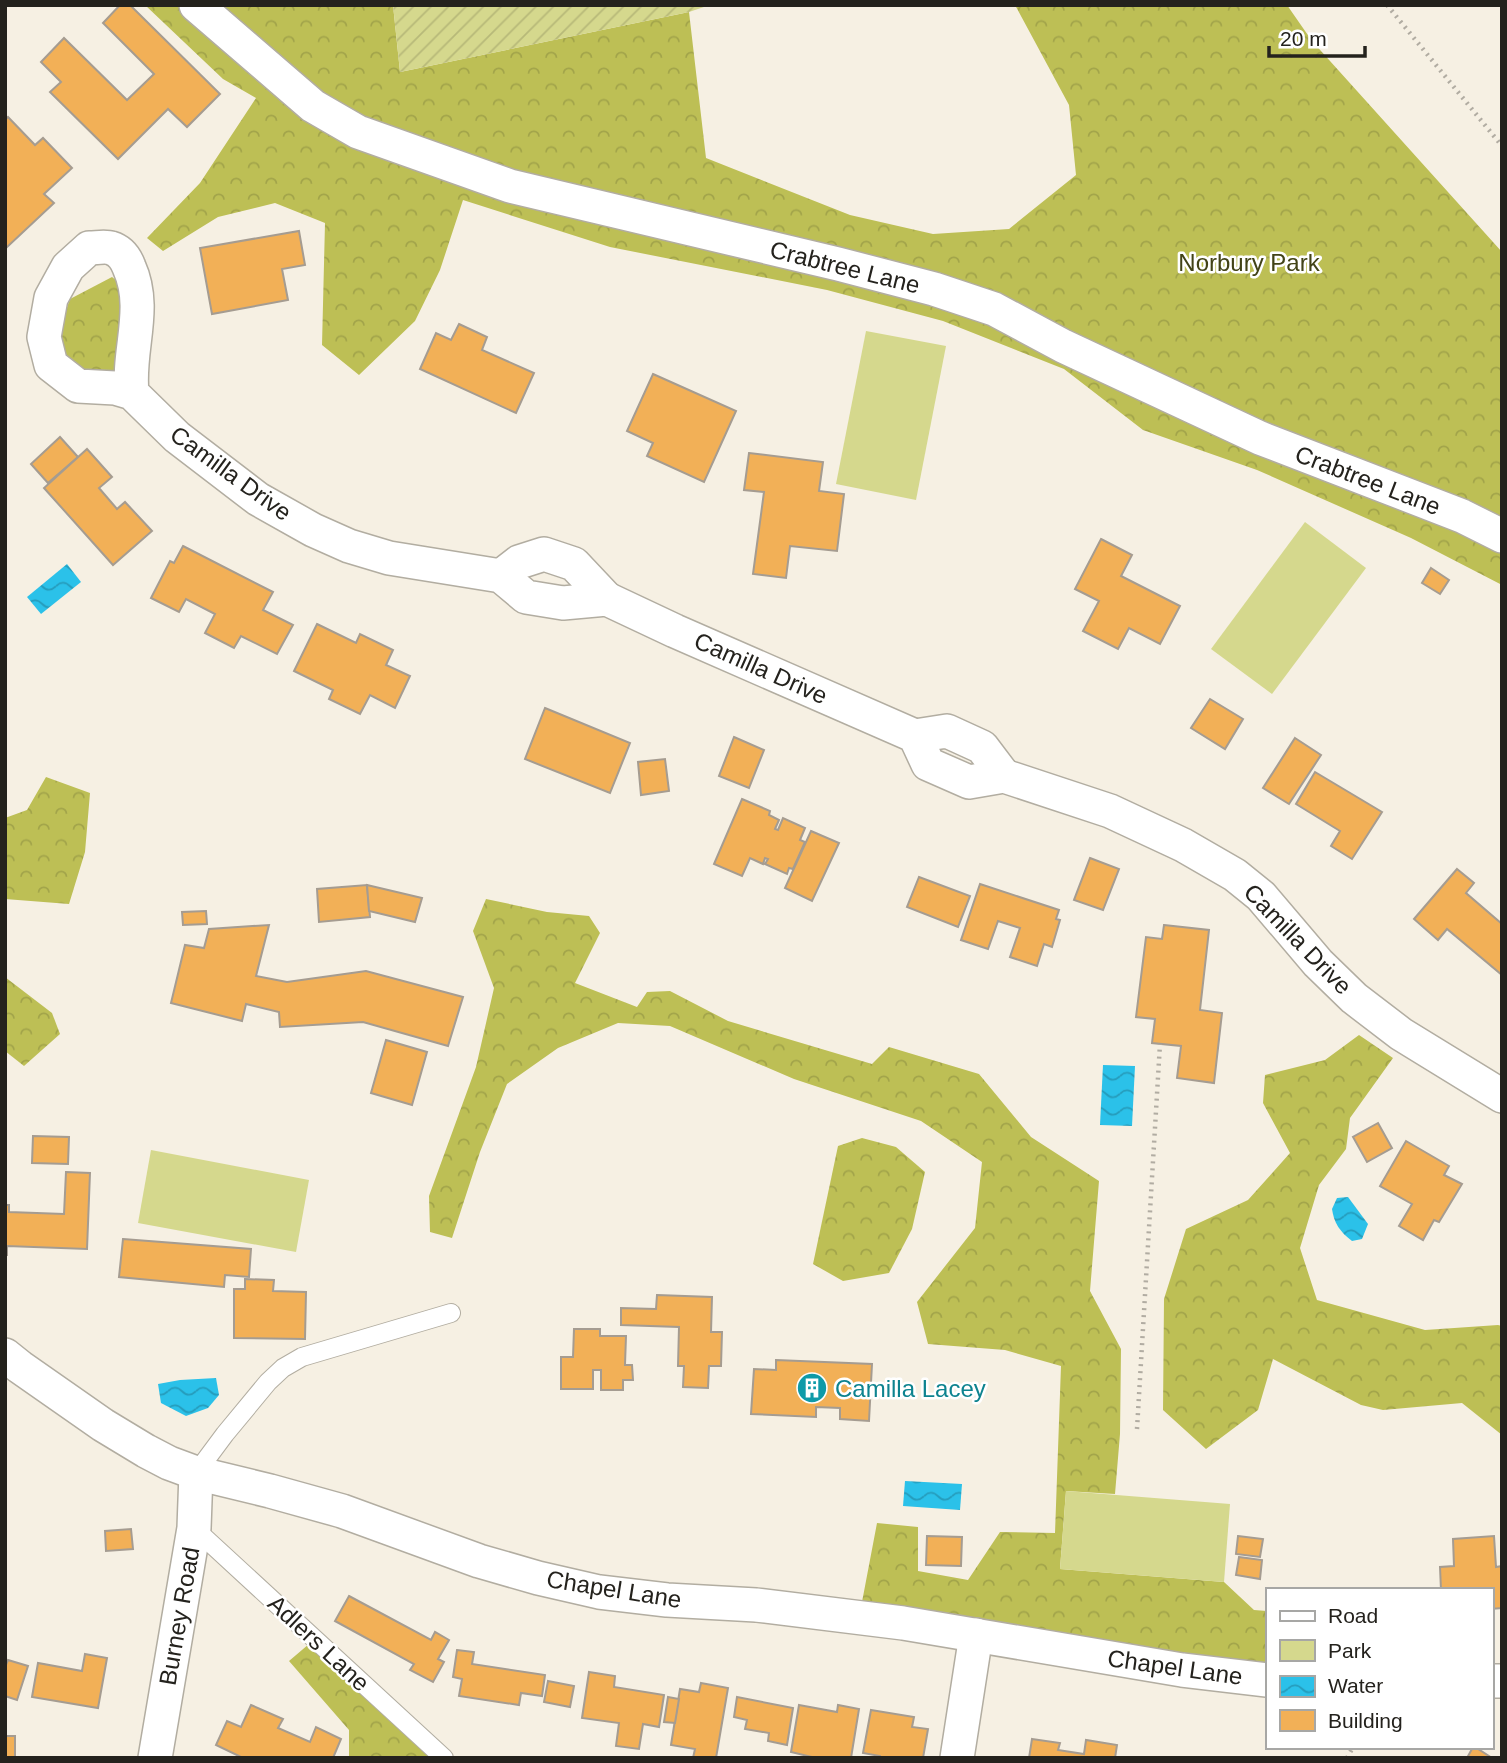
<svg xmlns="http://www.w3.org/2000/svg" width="1507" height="1763" font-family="Arial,sans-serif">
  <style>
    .forest { fill: url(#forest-crowns) }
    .park { fill: #d5d88d }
    .garden { fill: url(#garden-furrows) }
    .water { fill: url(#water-waves) }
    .building { fill: #f2b057; stroke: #a59c91; stroke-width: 2 }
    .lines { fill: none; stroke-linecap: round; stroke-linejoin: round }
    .lane-casing { stroke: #b2ada1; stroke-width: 20 }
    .street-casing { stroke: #b2ada1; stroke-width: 36 }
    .path { stroke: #b1aca2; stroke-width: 4.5; stroke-dasharray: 2 5; stroke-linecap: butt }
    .lane { stroke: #fff; stroke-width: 18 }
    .street { stroke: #fff; stroke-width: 33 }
    .labels { text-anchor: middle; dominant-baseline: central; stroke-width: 5; stroke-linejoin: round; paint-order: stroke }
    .park-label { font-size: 24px; fill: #424317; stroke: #fff }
    .street-label { font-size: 24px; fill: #24221d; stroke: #fff }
    .culture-label { font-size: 24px; fill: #0d838f; stroke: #fff; text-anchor: start }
  </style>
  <defs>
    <pattern id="forest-crowns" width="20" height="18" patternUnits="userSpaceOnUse" patternTransform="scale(1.75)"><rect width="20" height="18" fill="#bdbf55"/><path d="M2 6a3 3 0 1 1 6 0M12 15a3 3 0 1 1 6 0" fill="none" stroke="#a2a44a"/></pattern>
    <pattern id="garden-furrows" width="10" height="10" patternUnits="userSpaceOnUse" patternTransform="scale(1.75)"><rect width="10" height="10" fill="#d5d88d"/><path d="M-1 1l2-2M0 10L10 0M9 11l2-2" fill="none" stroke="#b7b979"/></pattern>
    <pattern id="water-waves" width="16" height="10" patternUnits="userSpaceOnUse" patternTransform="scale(1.75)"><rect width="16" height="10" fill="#2bc1e9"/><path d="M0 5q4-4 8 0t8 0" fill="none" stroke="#259cbc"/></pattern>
  </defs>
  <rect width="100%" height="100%" fill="#f6f0e3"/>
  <g class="forest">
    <path d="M145,5H393L400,72L689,12L706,158L850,215L933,234L1009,229L1076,175L1069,105L1015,5H1287L1312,41L1502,252V585L1411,538L1257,470L1143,430L1064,369L943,321L827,290L610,247L463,200L440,270L415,321L359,375L322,345L325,223L275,203L218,217L163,251L147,238L200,183L256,98L223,79Z"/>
    <path d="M112,277L126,288L124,362L112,379L65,364L56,338L70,299Z"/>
    <path d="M46,777L90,793L85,852L69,904L5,899V818L27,810Z"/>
    <path d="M486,899L547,912L589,916L600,933L575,983L637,1007L647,992L670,991L728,1021L872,1064L889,1047L979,1074L1031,1137L1099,1181L1090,1291L1121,1349L1120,1434L1115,1494L1066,1491L1060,1569L1224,1582L1254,1610L1267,1611V1667L862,1602L877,1523L918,1527V1571L968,1580L1000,1532L1055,1533L1061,1366L1005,1350L928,1344L917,1302L975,1228L982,1162L921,1121L794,1079L670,1026L618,1023L558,1048L507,1084L480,1152L452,1238L430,1232L429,1196L476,1067L494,988L473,931Z"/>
    <path d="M5,977L52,1013L60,1034L24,1066L5,1051Z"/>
    <path d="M1359,1035L1393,1058L1350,1118L1346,1149L1319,1185L1300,1248L1317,1300L1425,1330L1498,1325L1502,1326V1435L1462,1403L1383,1410L1361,1405L1273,1359L1258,1410L1206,1449L1163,1410L1164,1299L1186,1229L1248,1200L1290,1153L1263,1103L1265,1075L1325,1060Z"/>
    <path d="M862,1138L896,1147L925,1172L912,1229L889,1273L843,1281L813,1264L838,1146Z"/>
    <path d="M309,1644L430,1758H349V1730L289,1661Z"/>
  </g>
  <g class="park">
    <path d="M866,331L946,346L916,500L836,484Z"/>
    <path d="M1305,522L1366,568L1272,694L1211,649Z"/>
    <path d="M151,1150L309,1180L296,1252L138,1223Z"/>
    <path d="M1066,1491L1230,1504L1224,1582L1060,1569Z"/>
  </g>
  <path class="garden" d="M393,5H710L689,12L400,72Z"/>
  <g class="water">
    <path d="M67,564L81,582L41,614L27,597Z"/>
    <path d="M1103,1065L1135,1066L1132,1126L1100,1125Z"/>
    <path d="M1348,1197L1368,1224L1362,1239L1352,1241C1340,1232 1334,1223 1332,1209L1337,1198Z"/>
    <path d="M216,1378L219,1395L208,1408L186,1416L161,1403L158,1384L180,1380Z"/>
    <path d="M905,1481L962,1484L960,1510L903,1506Z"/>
  </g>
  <g class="building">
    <path d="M120,5H130L220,94L187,127L168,109L118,159L50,92L61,82L41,62L64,38L127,100L154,74L103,23Z"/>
    <path d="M8,117L35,145L43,138L72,168L44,194L54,203L5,249V120Z"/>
    <path d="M299,231L305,265L282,269L288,300L212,314L200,248Z"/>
    <path d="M459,324L487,337L482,350L534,373L516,413L420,369L436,333L451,340Z"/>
    <path d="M653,374L736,411L704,482L647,456L653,443L627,431Z"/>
    <path d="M60,437L78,457L48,483L31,464Z"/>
    <path d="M87,449L112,477L99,488L117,509L125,502L152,531L113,565L44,488Z"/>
    <path d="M749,453L823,462L819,491L844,494L837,551L790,546L786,578L753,574L764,492L744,490Z"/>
    <path d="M1101,539L1132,555L1121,576L1180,606L1160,644L1129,628L1118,649L1083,631L1099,601L1075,589Z"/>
    <path d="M183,546L273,592L263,610L293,625L277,654L241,636L234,648L205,633L215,614L186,599L179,612L151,598L170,561L174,563Z"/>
    <path d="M1431,568L1449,580L1440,594L1422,583Z"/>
    <path d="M317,624L356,643L360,634L393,650L386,665L410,676L395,708L370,695L360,714L329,699L333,690L294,671Z"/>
    <path d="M1210,699L1243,719L1225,749L1191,728Z"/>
    <path d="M545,708L630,743L610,793L525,759Z"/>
    <path d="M734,737L764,750L749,788L719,776Z"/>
    <path d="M1295,738L1321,755L1289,804L1263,788Z"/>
    <path d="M665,759L669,791L641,795L638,762Z"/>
    <path d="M1315,772L1382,812L1352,859L1331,846L1340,831L1296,804Z"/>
    <path d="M742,799L770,811L769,815L779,820L775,829L778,830L783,818L805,828L800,840L805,842L793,869L789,868L787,874L765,864L768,859L765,858L763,864L750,858L742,876L714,864Z"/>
    <path d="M811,831L839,843L812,901L785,888Z"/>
    <path d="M1090,858L1119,869L1103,910L1074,900Z"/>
    <path d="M1457,869L1474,883L1466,893L1502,924V975L1447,929L1438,940L1414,919Z"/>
    <path d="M919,877L970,896L958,927L907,907Z"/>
    <path d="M980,884L1059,910L1056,919L1060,920L1052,947L1044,944L1037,966L1010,957L1020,928L998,921L988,949L961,940Z"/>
    <path d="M367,885L370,917L319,922L317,889Z"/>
    <path d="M367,885L422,898L415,922L369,911Z"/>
    <path d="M206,911L207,924L183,925L182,912Z"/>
    <path d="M269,925L256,976L287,982L366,971L463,997L448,1046L363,1022L280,1027L279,1012L246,1004L242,1021L171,1003L185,945L204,948L209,929Z"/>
    <path d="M1164,925L1209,930L1200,1010L1222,1013L1214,1083L1177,1078L1181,1046L1152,1043L1155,1019L1136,1017L1146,937L1162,939Z"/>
    <path d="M386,1040L427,1052L412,1105L371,1093Z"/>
    <path d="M1378,1123L1392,1148L1367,1162L1353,1137Z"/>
    <path d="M33,1136L69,1137L68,1164L32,1163Z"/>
    <path d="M1406,1141L1449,1166L1444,1175L1462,1184L1439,1222L1434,1220L1423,1240L1399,1226L1412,1204L1380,1186Z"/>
    <path d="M66,1172L90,1173L87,1249L7,1246V1255H5V1205H9V1212L64,1214Z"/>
    <path d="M123,1239L251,1249L249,1277L225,1275L224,1287L119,1277Z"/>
    <path d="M245,1279L274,1280L273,1291L306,1292L305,1339L234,1338V1289H245Z"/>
    <path d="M657,1295L712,1297L711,1332H722L721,1366H709L708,1388L683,1387L684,1366H678L679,1327L621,1325V1308L656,1309Z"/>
    <path d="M574,1329H600V1336H626L625,1365H632L633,1380H623V1390H601V1370H593V1389H561V1357H573Z"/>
    <path d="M776,1360L872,1364L869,1421L840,1419V1408L816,1407V1417L751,1414L754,1369L776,1370Z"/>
    <path d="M131,1529L133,1549L106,1551L105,1531Z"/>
    <path d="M927,1536L962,1537L961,1566L926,1565Z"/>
    <path d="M1238,1536L1263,1539L1260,1557L1236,1554Z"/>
    <path d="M1494,1536L1496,1567L1502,1566V1608L1491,1609V1590H1441L1440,1567L1454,1566L1453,1539Z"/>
    <path d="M1239,1557L1262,1560L1260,1579L1236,1575Z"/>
    <path d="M349,1596L431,1640L435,1632L449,1640L438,1659L444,1662L433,1682L410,1670L414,1664L335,1621Z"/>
    <path d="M457,1650L474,1652L472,1664L545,1675L542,1696L521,1693L519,1705L459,1696L462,1679L453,1677Z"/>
    <path d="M85,1654L107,1658L98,1708L32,1697L38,1663L82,1671Z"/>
    <path d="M8,1660L28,1666L17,1700L5,1696V1667Z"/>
    <path d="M589,1672L615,1676L614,1687L664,1695L659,1727L643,1724L639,1749L616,1746L619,1723L582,1718Z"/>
    <path d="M548,1681L574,1686L570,1707L544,1702Z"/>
    <path d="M701,1683L728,1688L716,1758H693L695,1749L671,1745L680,1689L699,1692Z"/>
    <path d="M668,1697L679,1699L675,1723L664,1722Z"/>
    <path d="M737,1697L793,1708L787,1745L768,1741L769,1733L745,1729L747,1720L734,1717Z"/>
    <path d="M251,1705L283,1719L278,1728L310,1742L316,1727L341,1739L333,1758H243L216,1745L227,1721L241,1727Z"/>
    <path d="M799,1705L837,1712L838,1705L859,1709L851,1758H816L791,1752Z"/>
    <path d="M871,1710L914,1717L912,1727L928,1729L923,1758H880V1756L863,1753Z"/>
    <rect x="5" y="1736" width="10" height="22"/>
    <path d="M1032,1739L1060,1743L1058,1750L1084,1754L1086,1740L1117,1745L1115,1758H1029Z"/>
    <path d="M1473,1747H1475L1492,1758H1467Z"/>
  </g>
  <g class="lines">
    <g class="lane-casing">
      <g id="lane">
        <path d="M196,1473L225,1434L268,1382L283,1368L302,1357L451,1313"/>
        <path d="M194,1528L444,1758"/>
      </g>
    </g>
    <g class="street-casing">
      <g id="street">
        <path d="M196,5L313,106L358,132L510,186L838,264L934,289L994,309L1063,346L1260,438L1462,516L1502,536"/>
        <path d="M132,393C127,350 148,309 129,267C126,259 121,251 111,248C105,246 96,248 89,248L68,267L51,298L44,337L51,365L78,386L115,388L132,393L177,437L258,499L313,530L349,546L389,558L501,576L526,597L563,603L607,599L675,631L915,736L928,764L969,782L1004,776L1110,811L1183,845L1235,875L1261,896L1318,963L1354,998L1401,1034L1502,1096"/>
        <path d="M501,576L519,562L544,554L574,564L607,599"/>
        <path d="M915,736L947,731L982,747L1004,776"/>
        <path d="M5,1355L20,1367L103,1425L146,1451L169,1463L196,1473L270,1491L342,1511L479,1561L538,1578L599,1592L667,1600L756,1605L903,1623L1182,1670L1267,1680"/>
        <path d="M1491,1681H1502"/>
        <path d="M155,1758L194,1528L196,1473"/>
        <path d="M957,1758L976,1635"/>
      </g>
    </g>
    <g class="path">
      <path d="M1387,5L1502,146"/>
      <path d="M1137,1429L1160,1044"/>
      <path d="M1347,1758L1353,1747"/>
    </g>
    <use href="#lane" class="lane"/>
    <use href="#street" class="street"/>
  </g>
  <defs>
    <g id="building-disc" transform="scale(1.575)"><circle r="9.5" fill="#0f9aa8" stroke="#fff"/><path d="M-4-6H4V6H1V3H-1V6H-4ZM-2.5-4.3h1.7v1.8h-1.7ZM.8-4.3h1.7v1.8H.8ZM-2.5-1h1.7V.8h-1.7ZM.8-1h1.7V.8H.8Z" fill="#fff"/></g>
  </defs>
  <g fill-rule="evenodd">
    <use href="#building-disc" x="812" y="1388"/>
  </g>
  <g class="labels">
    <g class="park-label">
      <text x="1249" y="262">Norbury Park</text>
    </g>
    <g class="street-label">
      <text transform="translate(845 267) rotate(14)">Crabtree Lane</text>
      <text transform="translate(231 473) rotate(36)">Camilla Drive</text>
      <text transform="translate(1368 480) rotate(21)">Crabtree Lane</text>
      <text transform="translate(761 668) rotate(24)">Camilla Drive</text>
      <text transform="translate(1298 939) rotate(46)">Camilla Drive</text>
      <text transform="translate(614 1589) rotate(9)">Chapel Lane</text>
      <text transform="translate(179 1616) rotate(-80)">Burney Road</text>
      <text transform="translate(319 1643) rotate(43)">Adlers Lane</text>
      <text transform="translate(1175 1667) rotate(8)">Chapel Lane</text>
    </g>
    <g class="culture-label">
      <text x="835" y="1388">Camilla Lacey</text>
    </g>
  </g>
  <rect width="1507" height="1763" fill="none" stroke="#24221d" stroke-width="14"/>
  <rect x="1266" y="1588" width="228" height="161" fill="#ffffff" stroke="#a7a7a5" stroke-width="2"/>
  <rect x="1280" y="1611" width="35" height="10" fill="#ffffff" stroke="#a7a7a5" stroke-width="2"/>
  <text x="1328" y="1623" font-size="21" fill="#24221d">Road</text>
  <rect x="1280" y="1640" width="35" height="21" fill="#d5d88d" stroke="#a7a7a5" stroke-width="2"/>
  <text x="1328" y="1658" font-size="21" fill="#24221d">Park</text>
  <rect x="1280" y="1676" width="35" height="21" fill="url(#water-waves)" stroke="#a7a7a5" stroke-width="2"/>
  <text x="1328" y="1693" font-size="21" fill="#24221d">Water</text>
  <rect x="1280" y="1710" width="35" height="21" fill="#f2b057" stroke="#a7a7a5" stroke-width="2"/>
  <text x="1328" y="1728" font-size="21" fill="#24221d">Building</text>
  <path d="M1269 46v10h96v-10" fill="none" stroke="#24221d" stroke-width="3.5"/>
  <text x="1280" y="46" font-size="21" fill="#24221d" stroke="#ffffff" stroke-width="5" paint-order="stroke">20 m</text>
</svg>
